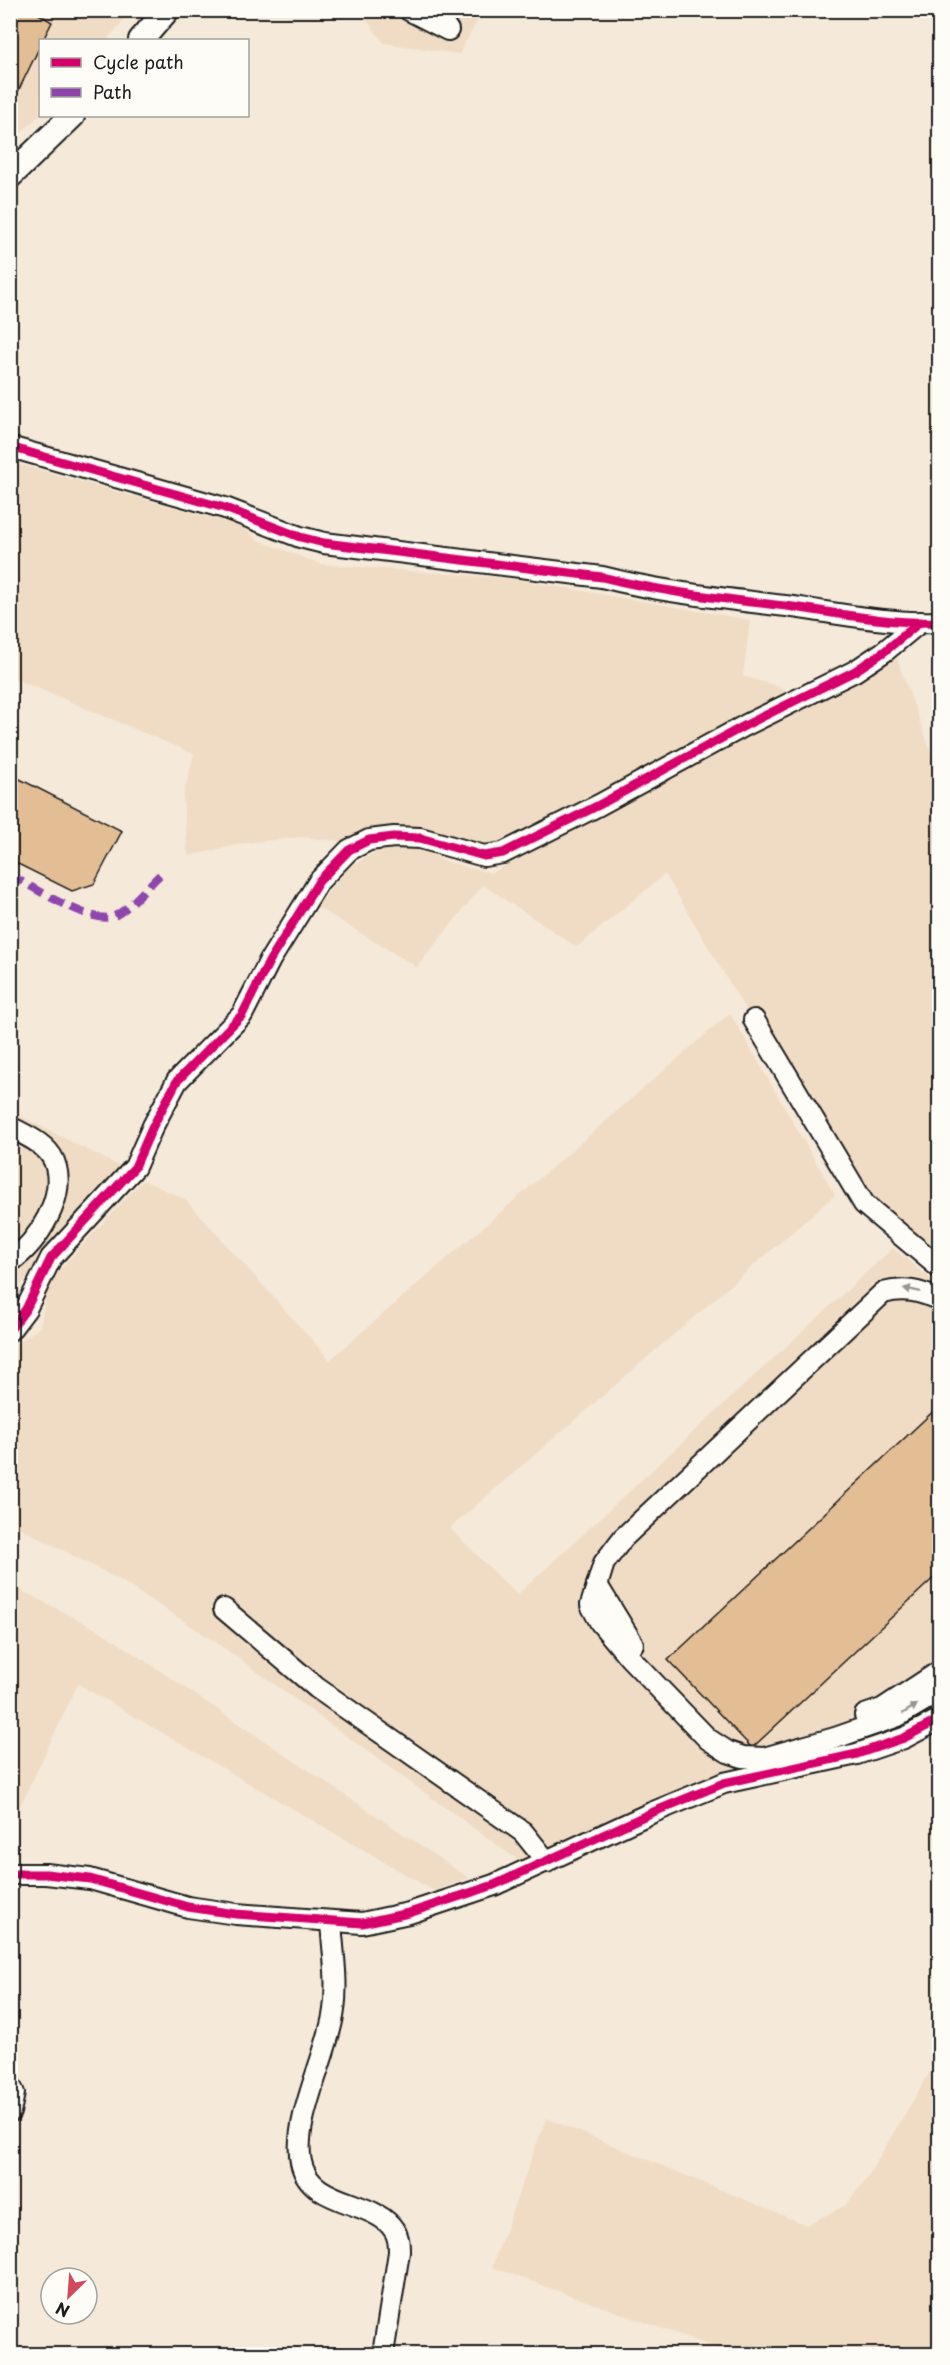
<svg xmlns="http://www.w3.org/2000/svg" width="950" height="2365" font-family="'Playpen Sans',sans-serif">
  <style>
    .built { fill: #f0dcc4 }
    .building { fill: #e3be94; stroke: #1c1c1c; stroke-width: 1.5 }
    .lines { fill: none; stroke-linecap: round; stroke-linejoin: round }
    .minor-casing { stroke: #1c1c1c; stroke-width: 24 }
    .major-casing { stroke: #1c1c1c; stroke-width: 28 }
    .minor { stroke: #fdfcf7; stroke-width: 20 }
    .major { stroke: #fdfcf7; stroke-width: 24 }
    .quiet { stroke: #8e44ad; stroke-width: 8; stroke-dasharray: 15 8; stroke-linecap: butt }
    .cycleway-casing { stroke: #fdfcf7; stroke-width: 13 }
    .cycleway { stroke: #d6006c; stroke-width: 9 }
    .oneway { fill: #989794 }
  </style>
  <rect width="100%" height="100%" fill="#f5e9d9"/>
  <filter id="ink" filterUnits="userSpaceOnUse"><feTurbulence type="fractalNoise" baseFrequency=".0167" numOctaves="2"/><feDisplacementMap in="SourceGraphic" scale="12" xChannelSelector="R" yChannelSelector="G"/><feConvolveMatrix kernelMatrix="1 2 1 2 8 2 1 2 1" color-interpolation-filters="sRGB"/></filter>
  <g filter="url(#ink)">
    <g class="built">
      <path d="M11,11H131L107,40H40V115L11,142Z"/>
      <path d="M360,11H483L459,54L384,43Z"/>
      <path d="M10,462L242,526L258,540L320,564L514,579L750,620L743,676L783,688L789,708L493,864L419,843H361L301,837L245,843L188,856L183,798L194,754L11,677Z"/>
      <path d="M896,656L939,774V1255L861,1193L764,1029L742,1004L665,874L577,947L483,885L417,967L317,907L346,870L375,852L414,847L448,862L491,873L621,806Z"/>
      <path d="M730,1013L835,1195L450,1528L517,1595L893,1248L939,1286V1704L892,1728L744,1768L518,1860L213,1640L118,1579L11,1523L10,1348L40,1327L46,1295L59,1270L143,1180L185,1199L330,1360Z"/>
      <path d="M11,1111L121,1167L62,1229L11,1299Z"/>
      <path d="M11,1585L102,1632L469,1878L434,1891L78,1684L11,1826Z"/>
      <path d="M930,2072L940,2079L939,2354H733L492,2267L546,2118L806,2225L846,2205L866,2179Z"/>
    </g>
    <g class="building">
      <path d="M10,10H32L52,22L43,40H40V46L10,108Z"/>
      <path d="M10,774L122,831L94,884L72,891L10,860Z"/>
      <path d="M940,1405V1572L752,1748L668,1660Z"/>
    </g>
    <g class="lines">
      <g class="minor-casing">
        <g id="minor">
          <path d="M409,10L448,30"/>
          <path d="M10,447L225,508L300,537L324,543L602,577C665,593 729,599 793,607C842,614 890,624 940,622"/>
          <path d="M754,1020L864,1204L940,1268"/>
          <path d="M10,1127C25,1135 47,1144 54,1161C68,1196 38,1242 10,1262"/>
          <path d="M940,1300C919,1291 905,1287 883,1293L623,1538L604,1563L591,1605L600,1622L630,1658L708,1739L728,1752L743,1757L764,1758L835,1738L898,1716L940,1691"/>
          <path d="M10,1330L26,1309L51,1258L135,1167L153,1126L177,1081L242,1015L270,960L319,881L349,850L369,840L394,837L420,838L484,856L503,853L599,805L746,725L855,671L885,651L920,622"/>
          <path d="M597,1585L633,1644"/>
          <path d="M224,1609L317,1688L523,1832L547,1862"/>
          <path d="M865,1715L882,1709L940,1671"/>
          <path d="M10,1874H46L90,1879L188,1907L236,1914L362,1923L409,1913L494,1885L651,1813L724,1783L857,1754L904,1738L940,1719"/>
          <path d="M331,1923C333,1951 338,1982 334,2010C329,2053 292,2120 301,2162C310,2207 375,2199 394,2230C399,2237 399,2245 399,2252L383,2354"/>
          <path d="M10,2085L14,2093L10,2112"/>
        </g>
      </g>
      <g class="major-casing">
        <g id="major">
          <path d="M141,40L167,10"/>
          <path d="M10,176L72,116"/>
        </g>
      </g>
      <use href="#minor" class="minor"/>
      <use href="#major" class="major"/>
      <path class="quiet" d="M10,875C31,886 91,924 112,917C128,911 150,883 164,871"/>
      <g class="cycleway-casing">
        <g id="cycleway">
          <path d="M10,447L225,508L300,537L324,543L602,577C665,593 729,599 793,607C842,614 890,624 940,622"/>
          <path d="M10,1330L26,1309L51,1258L135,1167L153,1126L177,1081L242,1015L270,960L319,881L349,850L369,840L394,837L420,838L484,856L503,853L599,805L746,725L855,671L885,651L920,622"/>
          <path d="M10,1874H46L90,1879L188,1907L236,1914L362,1923L409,1913L494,1885L651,1813L724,1783L857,1754L904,1738L940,1719"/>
        </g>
      </g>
      <use href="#cycleway" class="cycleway"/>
    </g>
    <defs><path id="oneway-solid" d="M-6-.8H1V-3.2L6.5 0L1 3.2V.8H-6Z" transform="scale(1.5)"/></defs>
    <g class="oneway">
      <use href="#oneway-solid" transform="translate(912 1290) rotate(-168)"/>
      <use href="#oneway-solid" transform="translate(910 1709) rotate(-32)"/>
    </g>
  </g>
  <rect width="950" height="2365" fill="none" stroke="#fdfcf7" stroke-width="36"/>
  <rect x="18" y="18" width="914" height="2329" fill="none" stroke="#1c1c1c" stroke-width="2" filter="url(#ink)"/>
  <rect x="39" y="39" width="210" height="78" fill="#fdfcf7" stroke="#a3a29f" stroke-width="1.5"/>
  <rect x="51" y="58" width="30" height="9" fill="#d6006c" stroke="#a3a29f" stroke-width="1.5"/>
  <text x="93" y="69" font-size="18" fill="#1c1c1c">Cycle path</text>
  <rect x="51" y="88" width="30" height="9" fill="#8e44ad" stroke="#a3a29f" stroke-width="1.5"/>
  <text x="93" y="99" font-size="18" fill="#1c1c1c">Path</text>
  <g transform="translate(69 2296) rotate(205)"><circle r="28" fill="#fdfcf7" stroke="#a3a29f" stroke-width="1.5"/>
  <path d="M0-4.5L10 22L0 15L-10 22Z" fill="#d1495b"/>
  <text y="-9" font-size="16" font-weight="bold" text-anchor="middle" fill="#1c1c1c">N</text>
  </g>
</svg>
